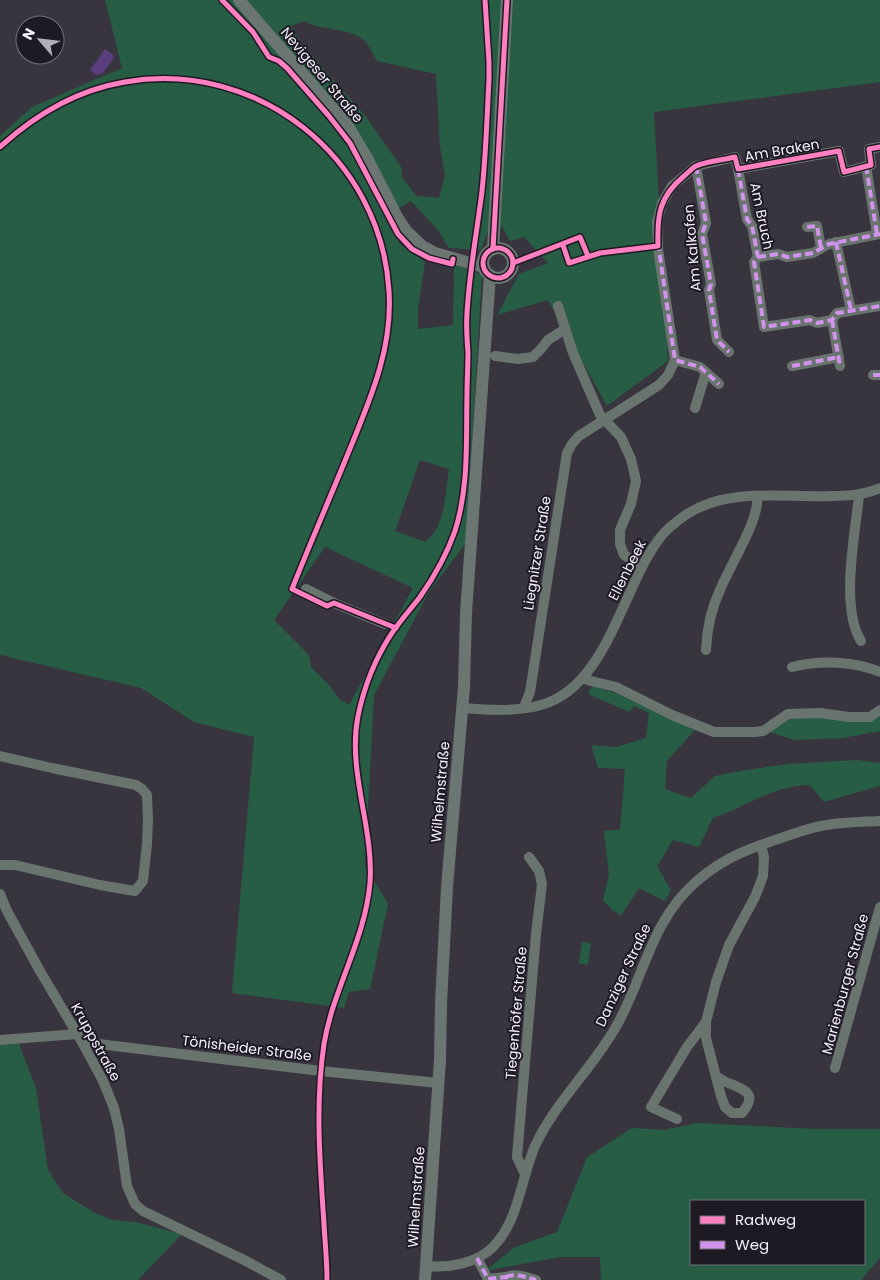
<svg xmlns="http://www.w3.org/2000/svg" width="880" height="1280" font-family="Poppins,sans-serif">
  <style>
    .green { fill: #265d44; fill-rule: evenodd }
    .water { fill: #5a3e7e }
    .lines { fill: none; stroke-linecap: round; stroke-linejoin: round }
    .minor { stroke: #6a746f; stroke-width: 10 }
    .major { stroke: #6b7572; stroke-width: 12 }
    .quiet { stroke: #d193ec; stroke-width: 4; stroke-dasharray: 8 4; stroke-linecap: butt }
    .cycleway-casing { stroke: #1e1a23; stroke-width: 8 }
    .cycleway { stroke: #ff80c0; stroke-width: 5 }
    .labels { text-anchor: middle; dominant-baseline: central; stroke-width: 4; stroke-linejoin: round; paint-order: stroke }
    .street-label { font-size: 14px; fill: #f4f0fd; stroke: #1e1a23 }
  </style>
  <rect width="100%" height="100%" fill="#39353f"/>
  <g class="green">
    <path d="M105,0H880V82L654,112L668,361L607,406L548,300L497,315L519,274L548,263L524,237L510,241L502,226L488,231L481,250L449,248L438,230L411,201L384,217L401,245L425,262L418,308V329L453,325L454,263L482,275L466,543L429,592L374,695L365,866L388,904L370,989L349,992L344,1008L232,993L254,737L194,722L141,688L0,655V136L32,107L122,68ZM304,21C321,31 344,27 361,38C368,42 373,54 377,61L436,74L440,147L445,175L439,198L416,196L402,177L401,167L367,118L299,41L291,26ZM420,460L449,469C445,493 446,527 425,542L395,531ZM325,547L413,588L349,705L339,699L331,687L311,667L309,655L274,620Z"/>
    <path d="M592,686L632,698L695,730L667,761L665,789L691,798L715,776L746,770L788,764L857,760L880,763V786L824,802L810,785C774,785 746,807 713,818L699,847L673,840L657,866L671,890L665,901L639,888L621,916L615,911L614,912L603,900L609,875L604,831L620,829L625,769L598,768L591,745L616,747L646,738L649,713L634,706L629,712L588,694Z"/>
    <path d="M880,713V731L843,738L795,740L769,732L795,716Z"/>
    <path d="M582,942L591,943L588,965L579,963Z"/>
    <path d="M0,1037L19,1044L36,1088L48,1170L63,1193L93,1212L112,1220L135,1222L182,1234L138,1280H0Z"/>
    <path d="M698,1123L814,1129H880V1258L861,1280H601L600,1257H559L485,1271L515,1247L557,1232L587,1157L632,1128L664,1130ZM691,1201H864V1264H691Z"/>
  </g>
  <path class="water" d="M105,49L113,55L114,58L102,74L96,75L90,70Z"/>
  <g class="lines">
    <g class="minor">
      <path d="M696,166L706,223L702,234L711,284L709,290L717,340L729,352"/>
      <path d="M866,166L877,234"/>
      <path d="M738,169L747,219L752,226L758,257L754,262L764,327L810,320L817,323L832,320L837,313L880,306"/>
      <path d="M807,227L817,226L821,248"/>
      <path d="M836,242L851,310"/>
      <path d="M758,257L778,254L787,257L813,253L829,244L880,234"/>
      <path d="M558,306L573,353L600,415L621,437L631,459L636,481L631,504L620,530V544L624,555L642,566"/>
      <path d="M832,320L840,366"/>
      <path d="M495,356L518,359L533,357L541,349L548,340L565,329"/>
      <path d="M675,360L700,367L719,384"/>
      <path d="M792,366L839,357"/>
      <path d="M873,375H880"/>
      <path d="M695,408L706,372"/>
      <path d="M859,496C855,534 840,608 861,641"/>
      <path d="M306,589L334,603L385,624"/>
      <path d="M706,650C707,628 711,609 720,590C729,567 760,519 757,497"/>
      <path d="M792,667C820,660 854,661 880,672"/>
      <path d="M583,678L591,681L616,687L672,715L714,732H755L763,731L788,714L820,713L849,717H870L880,710"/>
      <path d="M524,707L530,692L567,453L572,444L579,436L659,385L668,375L675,360L658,249L657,222L662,203L672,186L696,166L735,157L738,169L839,151L844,172L871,165L869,149L880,147"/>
      <path d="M462,708C487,710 517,712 541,705C607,687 622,588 659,539C666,529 677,521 687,514C729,487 785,498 832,496C849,496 864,495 880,488"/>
      <path d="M0,756L52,768L136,785L142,789L147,795L148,819L147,844L143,881L135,891L100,885L15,865H0"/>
      <path d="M0,894L7,911L40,971L82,1042L103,1081L114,1108L119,1129L127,1186L135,1204L143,1211L244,1260L281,1280"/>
      <path d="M706,1022V1038L721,1096L725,1107L732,1113H742C756,1096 749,1091 731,1084C726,1083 721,1079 716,1076"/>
      <path d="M0,1040L77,1034"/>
      <path d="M82,1042L321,1071L438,1083"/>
      <path d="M835,1068L880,907"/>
      <path d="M677,1119L651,1107L687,1047L706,1022L716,982L729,945L755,897L763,876L764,857L761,845"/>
      <path d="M525,1174L517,1157L536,934L542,884L539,871L529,857"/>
      <path d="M477,1258L488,1279L506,1277L505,1280"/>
      <path d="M426,1266C449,1268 476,1264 493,1247C519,1221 521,1178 535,1146C556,1101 593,1068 617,1025C645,975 651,920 697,881C724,857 751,848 784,837C798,832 812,827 827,825C845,822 862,822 880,821"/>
      <path d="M506,1277C515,1273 526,1277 536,1280"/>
    </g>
    <g class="major">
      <path d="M239,0L348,126L367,158L397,217L407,232L422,246L435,253L484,267"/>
      <circle cx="498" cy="263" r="15"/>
      <path d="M493,249L507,0"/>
      <path d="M425,1280L440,1060L441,1003L447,887L464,687L466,613L490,275"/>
    </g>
    <g class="quiet">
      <path d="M696,166L706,223L702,234L711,284L709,290L717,340L729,352"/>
      <path d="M866,166L877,234"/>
      <path d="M738,169L747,219L752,226L758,257L754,262L764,327L810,320L817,323L832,320L837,313L880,306"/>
      <path d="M807,227L817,226L821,248"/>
      <path d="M836,242L851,310"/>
      <path d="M658,243L675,360L700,367L719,384"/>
      <path d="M758,257L778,254L787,257L813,253L829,244L880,234"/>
      <path d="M832,320L840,366"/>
      <path d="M792,366L839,357"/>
      <path d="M873,375H880"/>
      <path d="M477,1258L488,1279L506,1277L505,1280"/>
      <path d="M506,1277C515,1273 526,1277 536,1280"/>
    </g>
    <g class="cycleway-casing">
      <g id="cycleway">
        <path d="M222,0L253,32L269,57L279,61L287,68L329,116L350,143L398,234L412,249L429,258L452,264L453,259"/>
        <path d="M0,147C35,115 77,90 125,82C257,59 381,157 389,291C393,350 369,402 347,456C329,500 310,544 292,589L327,606L334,603L396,628"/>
        <path d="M563,245L569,263L600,253L658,246C657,215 659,197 684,176C688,173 692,168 696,166C707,161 723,160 735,157L738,169L839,151L844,172L871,165L869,149L880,147"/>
        <circle cx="498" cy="263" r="15"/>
        <path d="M493,249L507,0"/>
        <path d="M513,263L580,237L588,256"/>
        <path d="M327,1280C327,1261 325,1243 324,1224C320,1164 315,1104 324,1044C333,989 365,940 370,883C374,827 347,772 358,716C364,687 374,661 390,636C399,622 410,610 420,597C434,577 447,554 455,531C469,487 466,440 467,395C467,381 468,366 468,352C467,339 466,327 467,314C469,273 477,232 482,191C486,154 487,116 489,79V62L485,0"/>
      </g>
    </g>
    <use href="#cycleway" class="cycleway"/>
  </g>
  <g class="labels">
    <g class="street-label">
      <text transform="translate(322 75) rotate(50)">Nevigeser Straße</text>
      <text transform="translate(782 150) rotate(-10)">Am Braken</text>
      <text transform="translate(762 216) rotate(78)">Am Bruch</text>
      <text transform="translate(692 248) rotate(-95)">Am Kalkofen</text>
      <text transform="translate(537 553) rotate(-81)">Liegnitzer Straße</text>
      <text transform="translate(627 570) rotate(-63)">Ellenbeek</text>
      <text transform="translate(440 792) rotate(-85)">Wilhelmstraße</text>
      <text transform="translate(623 975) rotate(-65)">Danziger Straße</text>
      <text transform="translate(845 984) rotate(-75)">Marienburger Straße</text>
      <text transform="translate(516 1013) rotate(-85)">Tiegenhöfer Straße</text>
      <text transform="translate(96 1042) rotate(61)">Kruppstraße</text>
      <text transform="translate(247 1048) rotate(7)">Tönisheider Straße</text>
      <text transform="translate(416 1197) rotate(-86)">Wilhelmstraße</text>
    </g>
  </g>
  <rect x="690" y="1200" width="175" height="65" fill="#1e1a23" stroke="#74707a"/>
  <rect x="700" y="1216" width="25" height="8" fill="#ff80c0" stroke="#74707a"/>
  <text x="735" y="1225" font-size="15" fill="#f4f0fd">Radweg</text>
  <rect x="700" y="1241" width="25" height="8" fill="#d193ec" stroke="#74707a"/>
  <text x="735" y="1250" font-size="15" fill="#f4f0fd">Weg</text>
  <g transform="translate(40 40) rotate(298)"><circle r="24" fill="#1e1a23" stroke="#74707a"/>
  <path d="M0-4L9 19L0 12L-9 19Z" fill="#b3afba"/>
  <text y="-8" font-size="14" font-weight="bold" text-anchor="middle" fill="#f4f0fd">N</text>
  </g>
</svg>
